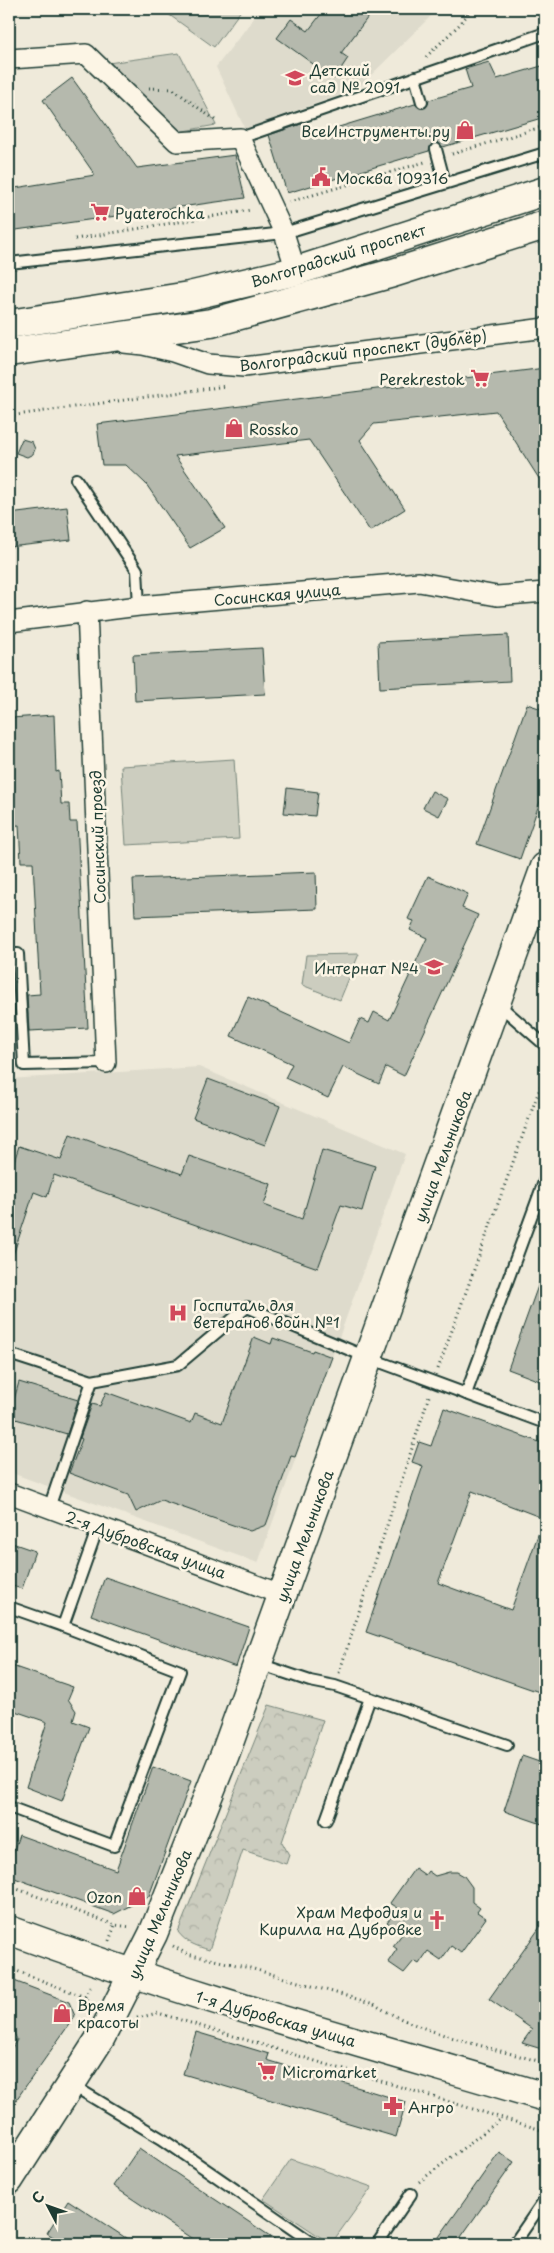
<svg xmlns="http://www.w3.org/2000/svg" width="554" height="2253" font-family="'Playpen Sans',sans-serif">
  <style>
    .built { fill: #dedbcc }
    .forest { fill: url(#forest-crowns); stroke: #76857a }
    .park { fill: #cccdbf; stroke: #76857a }
    .building { fill: #b5b9ad; stroke: #1f3d34 }
    .lines { fill: none; stroke-linecap: round; stroke-linejoin: round }
    .lane-casing { stroke: #1f3d34; stroke-width: 14 }
    .street-casing { stroke: #1f3d34; stroke-width: 22 }
    .secondary-casing { stroke: #1f3d34; stroke-width: 31 }
    .primary-casing { stroke: #1f3d34; stroke-width: 31 }
    .path { stroke: #1f3d34; stroke-width: 3; stroke-dasharray: 1 4; stroke-linecap: butt }
    .lane { stroke: #fcf5e5; stroke-width: 10 }
    .street { stroke: #fcf5e5; stroke-width: 19 }
    .secondary { stroke: #fcf5e5; stroke-width: 28 }
    .primary { stroke: #fcf5e5; stroke-width: 28 }
    .labels { text-anchor: middle; dominant-baseline: central; stroke-width: 5; stroke-linejoin: round; paint-order: stroke }
    .poi-label { font-size: 15px; fill: #1f3d34; stroke: #fcf5e5; text-anchor: start }
    .street-label { font-size: 15px; fill: #1f3d34; stroke: #fcf5e5 }
  </style>
  <defs>
    <pattern id="forest-crowns" width="20" height="18" patternUnits="userSpaceOnUse" patternTransform="scale(1.25)"><rect width="20" height="18" fill="#cccdbf"/><path d="M2 6a3 3 0 1 1 6 0M12 15a3 3 0 1 1 6 0" fill="none" stroke="#afb1a5"/></pattern>
  </defs>
  <rect width="100%" height="100%" fill="#efeada"/>
  <filter id="ink" filterUnits="userSpaceOnUse"><feTurbulence type="fractalNoise" baseFrequency=".02" numOctaves="2"/><feDisplacementMap in="SourceGraphic" scale="10" xChannelSelector="R" yChannelSelector="G"/><feConvolveMatrix kernelMatrix="1 2 1 2 8 2 1 2 1" color-interpolation-filters="sRGB"/></filter>
  <g filter="url(#ink)">
    <g class="built">
      <path d="M261,9H438L358,88L245,129L216,67Z"/>
      <path d="M199,1067L405,1154L258,1563L9,1472V1079Z"/>
    </g>
    <path class="forest" d="M269,1705L323,1720L282,1842L289,1855L286,1864L243,1850L209,1950C197,1946 186,1943 178,1932Z"/>
    <g class="park">
      <path d="M171,9H242L214,47L168,14Z"/>
      <path d="M179,53L216,125L178,132L108,63Z"/>
      <path d="M234,759L239,839L126,845L121,766Z"/>
      <path d="M359,954L340,1000L302,985L306,955Z"/>
      <path d="M291,2159L372,2187L331,2244L263,2199Z"/>
    </g>
    <g class="building">
      <path d="M325,9H374L341,53L348,58L334,79L277,38L291,19L308,31Z"/>
      <path d="M489,62L497,79L545,65V117L443,147L438,143H434L430,147L429,151L287,193L269,135L304,123L309,136L415,104L420,108H424L428,104L429,100L471,88L465,69Z"/>
      <path d="M72,78L137,168L235,155L245,198L9,231V189L95,175L43,100Z"/>
      <path d="M545,368V488L496,411L374,424L360,440L405,509L370,531L309,440L175,456L225,528L190,548L146,484L126,465H102L97,424Z"/>
      <path d="M22,439L32,442L35,449L33,454L27,457L16,453Z"/>
      <path d="M67,507L71,540L9,547V514Z"/>
      <path d="M508,635L510,681L380,688L378,642Z"/>
      <path d="M262,648L265,694L135,701L133,655Z"/>
      <path d="M527,704L545,710V787L520,859L477,844Z"/>
      <path d="M54,715L56,772L59,771L61,804H69L70,822H77L88,1028L29,1031L27,995L40,994L33,862H21L19,825L9,826V773H13L11,718Z"/>
      <path d="M287,788L318,792L315,816L284,813Z"/>
      <path d="M432,791L448,799L439,816L423,808Z"/>
      <path d="M316,872L317,909L135,916L133,879Z"/>
      <path d="M428,876L468,894L462,908L478,915L404,1076L386,1067L379,1084L343,1067L328,1098L285,1078L292,1064L231,1036L248,997L349,1043L360,1019L369,1023L374,1012L389,1020L427,938L410,930L414,921L408,919Z"/>
      <path d="M208,1079L280,1106L265,1145L193,1118Z"/>
      <path d="M70,1134L182,1174L189,1156L271,1184L264,1205L302,1219L322,1150L375,1166L362,1211L341,1205L318,1268L54,1175L47,1197L34,1192L12,1258H9V1177L19,1146L61,1160Z"/>
      <path d="M543,1272L545,1273V1383L508,1369Z"/>
      <path d="M254,1337L271,1344L273,1338L312,1352L313,1350L332,1357L295,1457L291,1456L266,1525L250,1531L161,1500L136,1512L128,1495L69,1473L82,1439L80,1438L92,1404L100,1406L106,1392L191,1423L195,1413L222,1423Z"/>
      <path d="M19,1382L78,1400L67,1434L9,1417Z"/>
      <path d="M444,1408L545,1444V1519L472,1491L438,1583L511,1610L543,1521H545V1694L366,1632L423,1466L412,1462L419,1442L431,1446Z"/>
      <path d="M9,1542L35,1551L22,1589L9,1585Z"/>
      <path d="M105,1577L249,1627L236,1667L91,1615Z"/>
      <path d="M9,1665L73,1687L68,1699L76,1711L73,1721L89,1727L62,1801L26,1787L47,1722L9,1709Z"/>
      <path d="M522,1756L545,1764V1825L504,1811Z"/>
      <path d="M153,1767L191,1781L149,1896L114,1914L9,1876V1864L19,1835L116,1870Z"/>
      <path d="M415,1868L425,1875L428,1871L435,1876L449,1872H457L464,1876L472,1887V1902L480,1908L477,1912L486,1918L461,1953L451,1946L441,1960L428,1951L419,1964L414,1961L404,1973L388,1962L397,1949L393,1946L403,1933L387,1922L398,1908L390,1903Z"/>
      <path d="M545,1920V2050L522,2043L532,2029L489,1999Z"/>
      <path d="M9,1979L69,2002L75,2016L9,2110V2052L17,2040L9,2021Z"/>
      <path d="M196,2032L269,2054L267,2060L406,2102L396,2137L183,2074Z"/>
      <path d="M139,2148L168,2168L282,2244H200L113,2186Z"/>
      <path d="M499,2152L514,2162L456,2244H434Z"/>
      <path d="M68,2200L135,2244H64L47,2233Z"/>
    </g>
    <g class="lines">
      <g class="lane-casing">
        <g id="lane">
          <path d="M415,77L422,102"/>
          <path d="M240,138L545,33"/>
          <path d="M436,149L445,183"/>
          <path d="M9,263L284,233L545,153"/>
          <path d="M76,479L137,570L139,606"/>
          <path d="M9,954H18L24,1065L106,1063"/>
          <path d="M497,1003L545,1045"/>
          <path d="M9,1354L92,1381L178,1365L247,1307L369,1358L545,1423"/>
          <path d="M466,1394L545,1179"/>
          <path d="M49,1508L92,1381"/>
          <path d="M9,1607L63,1626"/>
          <path d="M259,1664L310,1681L335,1686L507,1745"/>
          <path d="M9,1807L114,1846L180,1671L63,1626L98,1527"/>
          <path d="M326,1820L370,1698"/>
          <path d="M72,2085L162,2139L314,2244"/>
          <path d="M377,2244L411,2194"/>
          <path d="M514,2244L545,2199"/>
        </g>
      </g>
      <g class="street-casing">
        <g id="street">
          <path d="M9,59L86,54L177,142L240,138L284,233L296,271"/>
          <path d="M124,343L143,345L173,352L208,364L244,367L545,328"/>
          <path d="M87,611L106,1063"/>
          <path d="M9,622L139,606L419,582L497,596L545,592"/>
          <path d="M9,1493L283,1595"/>
        </g>
      </g>
      <g class="secondary-casing">
        <g id="secondary">
          <path d="M9,1930C185,1995 365,2044 545,2097"/>
          <path d="M9,2180L101,2037L153,1934L225,1754L545,867"/>
        </g>
      </g>
      <g class="primary-casing">
        <g id="primary">
          <path d="M9,324L189,296L296,271L545,191"/>
          <path d="M9,352L211,323L393,273L545,225"/>
        </g>
      </g>
      <g class="path">
        <path d="M426,57L460,24L472,9"/>
        <path d="M149,88L173,89L215,120"/>
        <path d="M452,154L545,126"/>
        <path d="M289,202L425,162"/>
        <path d="M75,239L251,210"/>
        <path d="M9,416L226,386"/>
        <path d="M438,1369L545,1074"/>
        <path d="M339,1673L429,1396"/>
        <path d="M9,1886L115,1925L131,1927"/>
        <path d="M109,1941L115,1925"/>
        <path d="M173,1946L187,1954L250,1968L374,2004C418,2033 493,2048 545,2063"/>
        <path d="M9,1968L85,1997L90,2006"/>
        <path d="M85,1997L92,1984"/>
        <path d="M137,2018L158,2013L545,2131"/>
        <path d="M419,2182L501,2119"/>
      </g>
      <use href="#lane" class="lane"/>
      <use href="#street" class="street"/>
      <use href="#secondary" class="secondary"/>
      <use href="#primary" class="primary"/>
    </g>
  </g>
  <defs>
    <g id="school-bare" transform="scale(1.5)"><path d="M0-5L7-2L0 1L-7-2ZM-4 1L0 2.5L4 1V4Q0 6-4 4Z" fill="#d1495b" stroke="#fcf5e5" stroke-width="2.5" paint-order="stroke"/></g>
    <g id="shop-bare" transform="scale(1.5)"><path d="M-5-2.5h2.3a2.7 3.5 0 0 1 5.4 0H5L5.5 6h-11ZM-1.5-2.5h3a1.5 2.3 0 0 0-3 0Z" fill="#d1495b" stroke="#fcf5e5" stroke-width="2.5" paint-order="stroke"/></g>
    <g id="civic-bare" transform="scale(1.5)"><path d="M-.6-6.5H3V-4.5H.6V-3L4-1V1h2V6H-6V1h2V-1L-.6-3ZM-1.2 2.5V6h2.4V2.5Z" fill="#d1495b" stroke="#fcf5e5" stroke-width="2.5" paint-order="stroke"/></g>
    <g id="supermarket-bare" transform="scale(1.5)"><path d="M-6-5.5h2.5l.6 2H6L4.5 2H-2.5L-4.4-4H-6ZM-1.5 3.2a1.3 1.3 0 1 0 .1 0ZM3 3.2a1.3 1.3 0 1 0 .1 0Z" fill="#d1495b" stroke="#fcf5e5" stroke-width="2.5" paint-order="stroke"/></g>
    <g id="hospital-bare" transform="scale(1.5)"><path d="M-5-5h3v3.5h4V-5h3V5h-3V1.5h-4V5h-3Z" fill="#d1495b" stroke="#fcf5e5" stroke-width="2.5" paint-order="stroke"/></g>
    <g id="church-bare" transform="scale(1.5)"><path d="M-1.2-6h2.4v3.5h3.3v2.4h-3.3V6h-2.4V-.1h-3.3v-2.4h3.3Z" fill="#d1495b" stroke="#fcf5e5" stroke-width="2.5" paint-order="stroke"/></g>
    <g id="pharmacy-bare" transform="scale(1.5)"><path d="M-2-6h4v4h4v4h-4v4h-4v-4h-4v-4h4Z" fill="#d1495b" stroke="#fcf5e5" stroke-width="2.5" paint-order="stroke"/></g>
  </defs>
  <g fill-rule="evenodd">
    <use href="#school-bare" x="295" y="78"/>
    <use href="#shop-bare" x="465" y="130"/>
    <use href="#civic-bare" x="321" y="177"/>
    <use href="#supermarket-bare" x="100" y="212"/>
    <use href="#supermarket-bare" x="480" y="378"/>
    <use href="#shop-bare" x="234" y="428"/>
    <use href="#school-bare" x="434" y="967"/>
    <use href="#hospital-bare" x="178" y="1313"/>
    <use href="#shop-bare" x="137" y="1896"/>
    <use href="#church-bare" x="437" y="1920"/>
    <use href="#shop-bare" x="62" y="2013"/>
    <use href="#supermarket-bare" x="267" y="2071"/>
    <use href="#pharmacy-bare" x="393" y="2106"/>
  </g>
  <g class="labels">
    <g class="poi-label">
      <text x="310" y="69">Детский<tspan x="310" dy="17">сад № 2091</tspan></text>
      <text x="450" y="130" text-anchor="end">ВсеИнструменты.ру</text>
      <text x="336" y="177">Москва 109316</text>
      <text x="115" y="212">Pyaterochka</text>
      <text x="465" y="378" text-anchor="end">Perekrestok</text>
      <text x="249" y="428">Rossko</text>
      <text x="419" y="967" text-anchor="end">Интернат №4</text>
      <text x="193" y="1304">Госпиталь для<tspan x="193" dy="17">ветеранов войн №1</tspan></text>
      <text x="122" y="1896" text-anchor="end">Ozon</text>
      <text x="422" y="1911" text-anchor="end">Храм Мефодия и<tspan x="422" dy="17">Кирилла на Дубровке</tspan></text>
      <text x="77" y="2004">Время<tspan x="77" dy="17">красоты</tspan></text>
      <text x="282" y="2071">Micromarket</text>
      <text x="408" y="2106">Ангро</text>
    </g>
    <g class="street-label">
      <text transform="translate(338 255) rotate(-17)">Волгоградский проспект</text>
      <text transform="translate(363 350) rotate(-7)">Волгоградский проспект (дублёр)</text>
      <text transform="translate(277 594) rotate(-5)">Сосинская улица</text>
      <text transform="translate(97 837) rotate(-92)">Сосинский проезд</text>
      <text transform="translate(442 1156) rotate(-70)">улица Мельникова</text>
      <text transform="translate(304 1536) rotate(-70)">улица Мельникова</text>
      <text transform="translate(146 1544) rotate(20)">2-я Дубровская улица</text>
      <text transform="translate(159 1914) rotate(-67)">улица Мельникова</text>
      <text transform="translate(276 2018) rotate(16)">1-я Дубровская улица</text>
    </g>
  </g>
  <rect width="554" height="2253" fill="none" stroke="#fcf5e5" stroke-width="30"/>
  <rect x="15" y="15" width="524" height="2223" fill="none" stroke="#1f3d34" stroke-width="2" filter="url(#ink)"/>
  <g transform="translate(48 2206) rotate(311)" stroke="#fcf5e5" stroke-width="4" paint-order="stroke">
  <path d="M0-4L9 19L0 12L-9 19Z" fill="#1f3d34"/>
  <text y="-8" font-size="14" font-weight="bold" text-anchor="middle" fill="#1f3d34">С</text>
  </g>
</svg>
